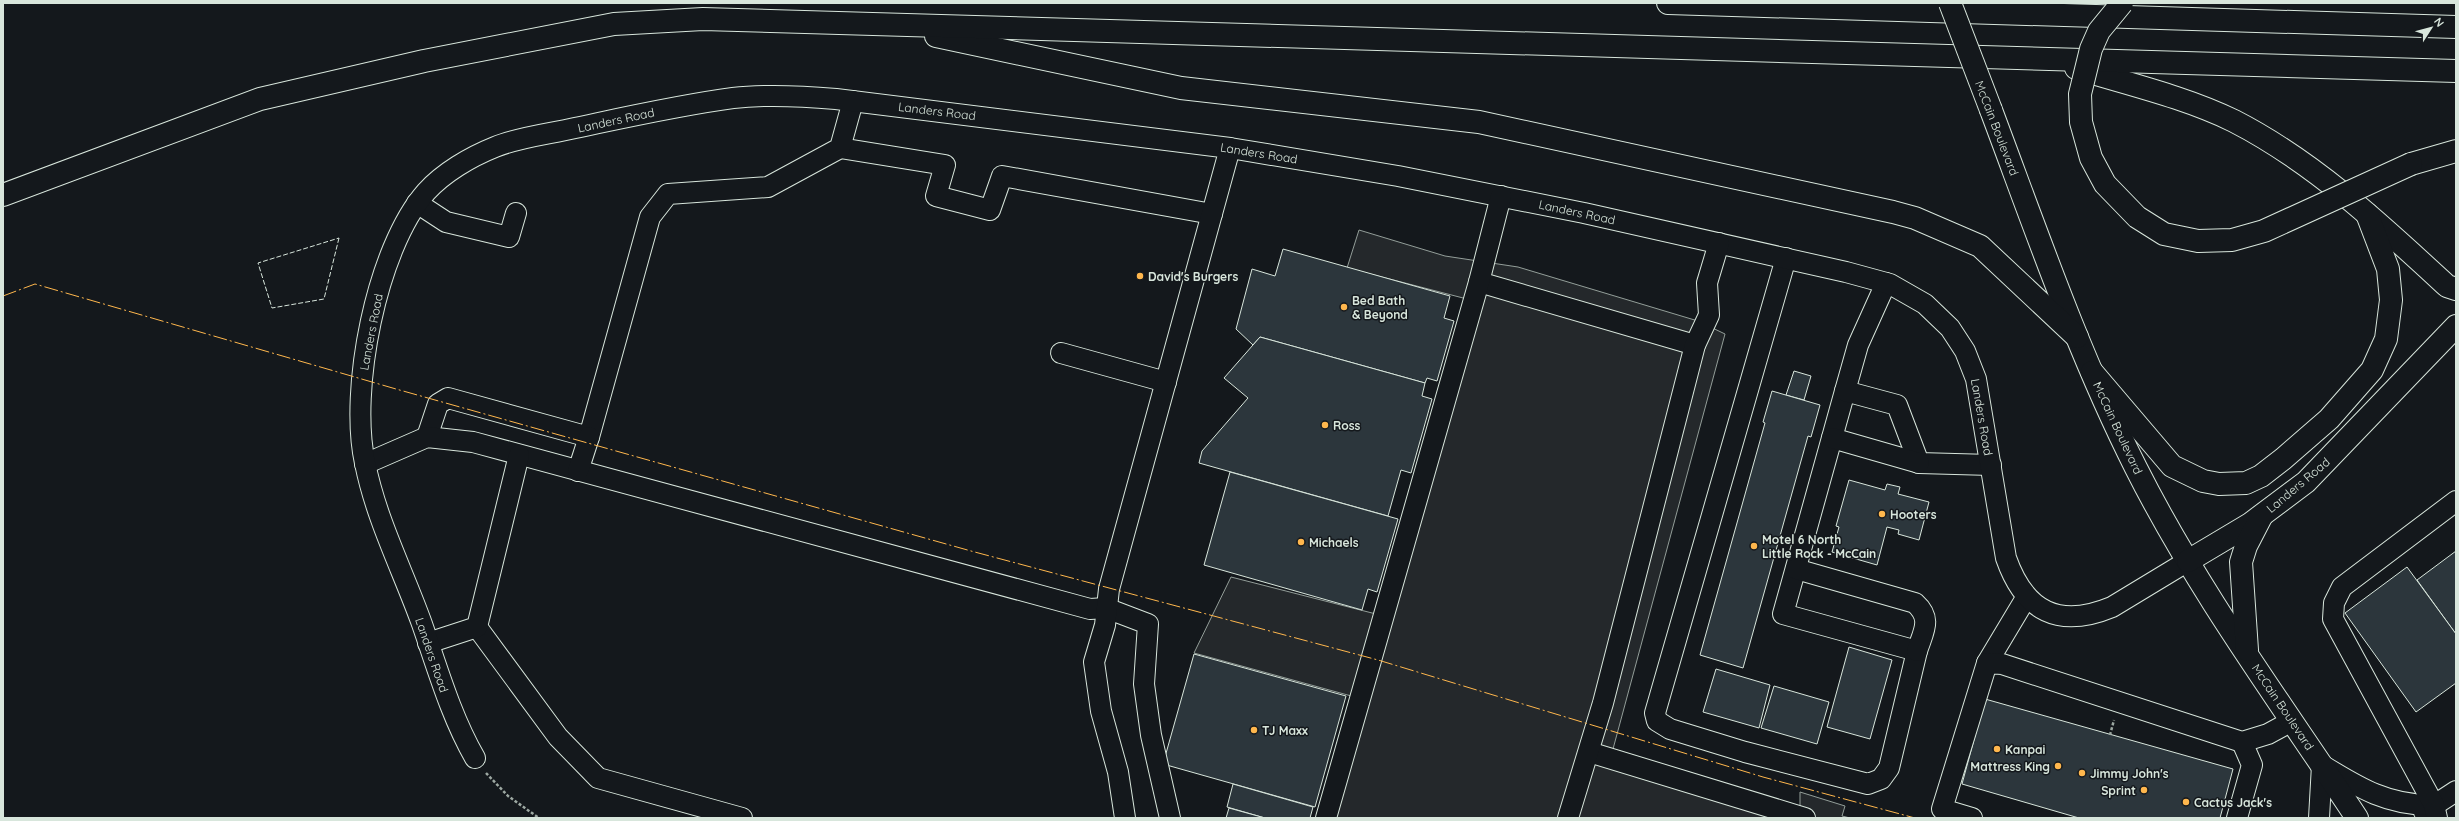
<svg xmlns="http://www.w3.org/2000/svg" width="2459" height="821" font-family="Quicksand,sans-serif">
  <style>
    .parking { fill: #24282b; stroke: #939e99 }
    .building { fill: #2c363c; stroke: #d8e6dc }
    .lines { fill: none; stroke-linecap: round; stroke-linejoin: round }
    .minor-casing { stroke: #d8e6dc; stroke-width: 22 }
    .major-casing { stroke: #d8e6dc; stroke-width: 24 }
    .highway-casing { stroke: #d8e6dc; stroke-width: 24 }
    .path { stroke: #9da8a2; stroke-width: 2.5; stroke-dasharray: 3 2; stroke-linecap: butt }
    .minor { stroke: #14181c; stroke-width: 20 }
    .major { stroke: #14181c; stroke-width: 22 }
    .highway { stroke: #14181c; stroke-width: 22 }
    .major-bridge-casing { stroke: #d8e6dc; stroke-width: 24; stroke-linecap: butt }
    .major-bridge { stroke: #14181c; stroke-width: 22 }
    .fence { stroke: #d8e6dc; stroke-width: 1; stroke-dasharray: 5 2; stroke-linecap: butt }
    .power { stroke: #ffb74d; stroke-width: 1; stroke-dasharray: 14 3 2 3; stroke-linecap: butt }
    .poi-dot { fill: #ffb74d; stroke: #14181c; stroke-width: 1.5 }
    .labels { text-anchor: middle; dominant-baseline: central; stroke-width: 3; stroke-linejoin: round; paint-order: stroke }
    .street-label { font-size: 12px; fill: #d8e6dc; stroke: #14181c }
    .poi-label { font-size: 12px; font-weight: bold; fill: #d8e6dc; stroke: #14181c; text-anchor: start }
  </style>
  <rect width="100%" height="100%" fill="#14181c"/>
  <path class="parking" d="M1359,230L1445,256L1518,267L1698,321L1725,334L1613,749L1800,808V792L1845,806L1842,816L1850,818H1318L1355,697L1194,653L1231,577L1376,614L1467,299L1347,268Z"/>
  <g class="building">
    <path d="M1283,249L1450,296L1444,318L1454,321L1437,381L1427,378L1425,383L1260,337L1253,345L1236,329L1252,269L1275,276Z"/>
    <path d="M1260,337L1425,383L1422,396L1432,399L1411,473L1401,470L1388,516L1199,463L1202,451L1248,398L1224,378Z"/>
    <path d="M1794,371L1811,376L1804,400L1786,395Z"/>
    <path d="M1772,391L1820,405L1811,437L1808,436L1743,668L1700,655L1765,423L1763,422Z"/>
    <path d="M1230,472L1398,519L1377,592L1368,589L1362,610L1204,565Z"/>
    <path d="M1849,480L1885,490L1887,484L1900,487L1898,494L1929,502L1919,540L1898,534L1899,530L1887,527L1877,565L1832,552L1839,527L1836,526Z"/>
    <path d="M2456,551V634L2417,580Z"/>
    <path d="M2407,567L2456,634V683L2416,712L2345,613Z"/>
    <path d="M1849,647L1892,660L1870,739L1827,727Z"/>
    <path d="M1194,654L1346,696L1315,807L1163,764Z"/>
    <path d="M1716,669L1770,685L1759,728L1703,712Z"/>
    <path d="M1774,686L1829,702L1817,744L1761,728Z"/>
    <path d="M1985,699L2233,769L2220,818H2079L1962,784Z"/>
    <path d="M1233,784L1313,807L1310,818H1265L1227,807Z"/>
    <path d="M1229,808L1265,818H1226Z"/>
  </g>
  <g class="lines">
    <g class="minor-casing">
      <g id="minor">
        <path d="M840,148L945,165L936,196L990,210L1002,176L1212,214"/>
        <path d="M417,203L446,222L509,237L516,213"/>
        <path d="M1786,258L1655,713L1657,721L1670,729L1745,752L1868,784L1881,779L1889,768L1917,651L1783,614L1845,391"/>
        <path d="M1479,282L1695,345"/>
        <path d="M1886,283L1858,345L1845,391L1897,405L1919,463L1991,465"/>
        <path d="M1061,353L1166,382"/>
        <path d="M427,437L438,404L448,398L589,437L650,217L668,194L768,187L840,148L853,101"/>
        <path d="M1832,438L1919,463"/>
        <path d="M365,464L427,437L473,442L1090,609L1106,608L1148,624L1144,684L1151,735L1170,818"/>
        <path d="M578,471L589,437"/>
        <path d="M1796,569L1915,603C1933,619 1923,632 1917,651"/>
        <path d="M477,627L558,737L598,778L742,818"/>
        <path d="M428,643L477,627L519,455"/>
        <path d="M1987,663L2026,598"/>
        <path d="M1589,752L1805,818"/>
        <path d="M475,758C451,716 438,670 422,624C403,571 376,519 365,463C349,391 376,249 426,192C443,173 470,157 495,147C519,137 549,134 575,128C627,117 680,105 733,98C767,94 802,96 836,99L1230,148L1398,176L1584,213L1846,272L1890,284L1925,304L1950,328L1965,351L1976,379L2006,558C2025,612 2059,629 2112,607L2188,561"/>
        <path d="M2424,812L2456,791"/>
        <path d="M1125,818L1118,772L1101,711L1094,662L1105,625L1109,589L1230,148"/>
        <path d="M1326,818L1479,282L1501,196"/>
        <path d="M1568,818L1603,703L1695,345L1709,315L1707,283L1719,243"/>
        <path d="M1972,818L1942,809L1987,663L2002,664L2242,742L2268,734L2292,721"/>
        <path d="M2237,818L2252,765L2242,742"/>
        <path d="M2319,818L2322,765C2359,788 2389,806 2434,805"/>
        <path d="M2437,818L2434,805L2333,619L2334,603L2342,587L2456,501"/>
      </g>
    </g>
    <g class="major-casing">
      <g id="major">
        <path d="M1991,110C2036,230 2078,353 2136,468C2198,591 2281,703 2357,818"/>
        <path d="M2411,164L2456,151"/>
        <path d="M2188,561L2250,524L2306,482L2456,326"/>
        <path d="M2247,650L2241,562L2246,546L2261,517"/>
      </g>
    </g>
    <g class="highway-casing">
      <g id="highway">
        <path d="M1668,3L2456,27"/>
        <path d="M936,36L1181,88L1479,122L1893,212L1915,218L1980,246L2077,337"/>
        <path d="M2076,68C2128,84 2185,97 2234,121C2314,162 2381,225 2447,286L2456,289"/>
        <path d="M3,195L260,99L424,61L614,24L703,19L2456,71"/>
        <path d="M2092,372L2172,466L2203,481L2219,484L2246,483L2261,476L2283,459L2329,419L2372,370L2386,339L2391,300L2388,269L2367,214"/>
      </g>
    </g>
    <g class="path">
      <path d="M2110,735L2114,720"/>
      <path d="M486,773L508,796L539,818"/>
    </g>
    <use href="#minor" class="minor"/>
    <use href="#major" class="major"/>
    <use href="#highway" class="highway"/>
    <g class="major-bridge-casing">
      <g id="major-bridge">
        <path d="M1950,3L1991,110"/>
        <path d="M2122,3L2099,31L2091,49L2080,94L2081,122L2091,158L2105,184L2137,217L2164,234L2198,241L2232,240L2264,231L2411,164"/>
      </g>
    </g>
    <use href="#major-bridge" class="major-bridge"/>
    <path class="fence" d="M339,238L324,299L272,308L258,263Z"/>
    <path class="power" d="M3,296L35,284L396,389L971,551L1378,660L1763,777L1915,818"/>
  </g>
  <g class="poi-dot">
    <circle cx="1140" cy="276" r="4"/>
    <circle cx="1344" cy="307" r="4"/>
    <circle cx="1325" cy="425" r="4"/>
    <circle cx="1882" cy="514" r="4"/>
    <circle cx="1301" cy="542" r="4"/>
    <circle cx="1754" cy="546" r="4"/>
    <circle cx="1254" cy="730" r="4"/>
    <circle cx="1997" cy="749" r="4"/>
    <circle cx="2058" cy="766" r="4"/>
    <circle cx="2082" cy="773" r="4"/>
    <circle cx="2144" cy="790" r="4"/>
    <circle cx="2186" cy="802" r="4"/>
  </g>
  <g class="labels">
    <g class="street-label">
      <text transform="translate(937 111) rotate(7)">Landers Road</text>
      <text transform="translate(616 120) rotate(-12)">Landers Road</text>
      <text transform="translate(1997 128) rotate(69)">McCain Boulevard</text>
      <text transform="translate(1259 153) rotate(9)">Landers Road</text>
      <text transform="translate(1577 212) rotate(12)">Landers Road</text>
      <text transform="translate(371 332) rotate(-79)">Landers Road</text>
      <text transform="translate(1982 417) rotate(80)">Landers Road</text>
      <text transform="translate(2118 428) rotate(65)">McCain Boulevard</text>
      <text transform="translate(2298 485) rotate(-40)">Landers Road</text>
      <text transform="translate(432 655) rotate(71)">Landers Road</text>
      <text transform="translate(2283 707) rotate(56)">McCain Boulevard</text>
    </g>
    <g class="poi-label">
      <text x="1148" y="276">David's Burgers</text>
      <text x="1352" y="300">Bed Bath<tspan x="1352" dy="14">&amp; Beyond</tspan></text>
      <text x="1333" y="425">Ross</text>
      <text x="1890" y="514">Hooters</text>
      <text x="1762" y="539">Motel 6 North<tspan x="1762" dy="14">Little Rock - McCain</tspan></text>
      <text x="1309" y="542">Michaels</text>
      <text x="1262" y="730">TJ Maxx</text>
      <text x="2005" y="749">Kanpai</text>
      <text x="2050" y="766" text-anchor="end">Mattress King</text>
      <text x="2090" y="773">Jimmy John's</text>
      <text x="2136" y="790" text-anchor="end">Sprint</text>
      <text x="2194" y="802">Cactus Jack's</text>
    </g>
  </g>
  <rect width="2459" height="821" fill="none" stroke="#d8e6dc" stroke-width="8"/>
  <g transform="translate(2431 28) rotate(54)" stroke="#14181c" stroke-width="3" paint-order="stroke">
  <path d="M0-3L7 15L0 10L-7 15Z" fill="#d8e6dc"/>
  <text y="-6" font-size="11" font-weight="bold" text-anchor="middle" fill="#d8e6dc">N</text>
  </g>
</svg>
